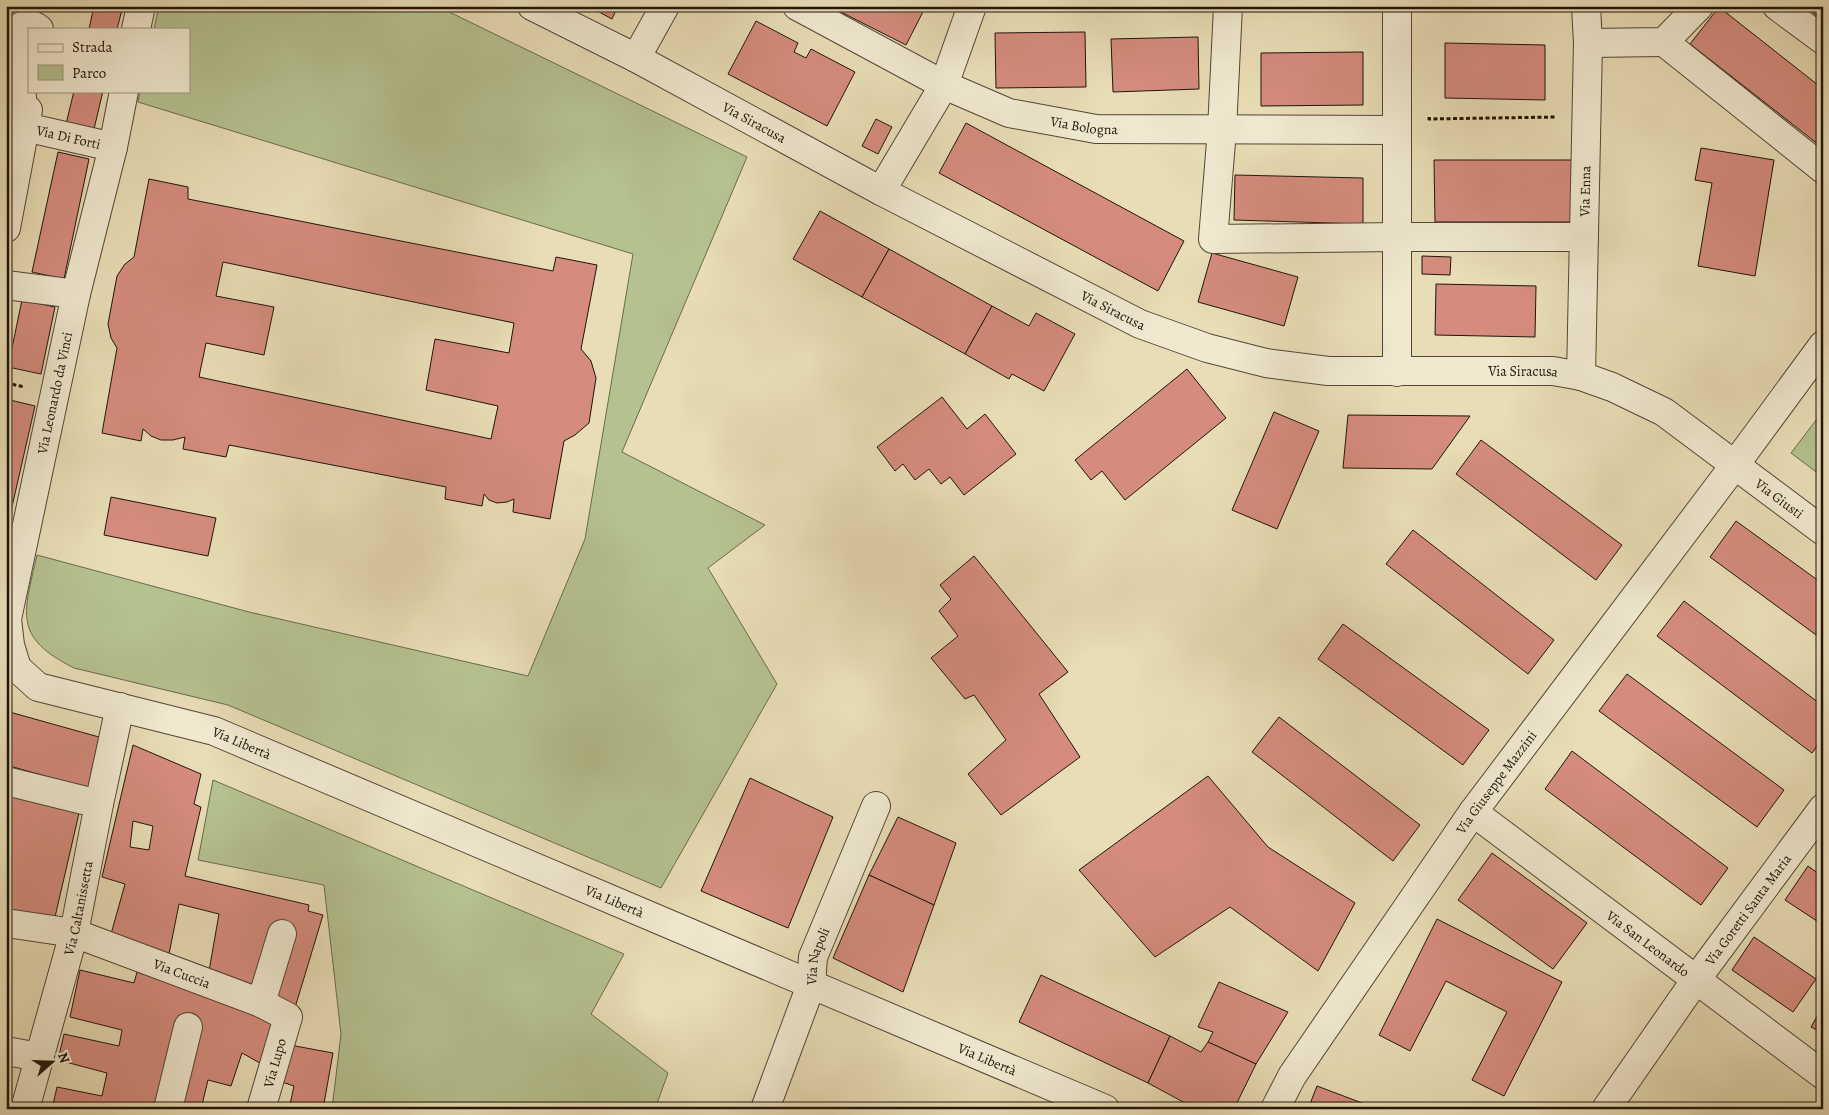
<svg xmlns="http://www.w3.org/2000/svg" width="1829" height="1115" font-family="Alegreya,serif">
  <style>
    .green { fill: #b5c18f; stroke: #6a6a4e }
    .building { fill: #d58c7e; stroke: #1f140c; fill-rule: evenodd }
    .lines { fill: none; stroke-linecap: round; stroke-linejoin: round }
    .minor-casing { stroke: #514636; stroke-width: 30 }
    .path { stroke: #1f140c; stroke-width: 3; stroke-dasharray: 4 2.5; stroke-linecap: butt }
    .minor { stroke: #f0e9d0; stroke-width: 28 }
    .labels { text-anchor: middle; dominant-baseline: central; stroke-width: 4.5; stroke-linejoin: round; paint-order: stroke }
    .street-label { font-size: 14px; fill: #1f140c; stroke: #f0e9d0 }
  </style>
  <rect width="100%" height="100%" fill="#e8ddb6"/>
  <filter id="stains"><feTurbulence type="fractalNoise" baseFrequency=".004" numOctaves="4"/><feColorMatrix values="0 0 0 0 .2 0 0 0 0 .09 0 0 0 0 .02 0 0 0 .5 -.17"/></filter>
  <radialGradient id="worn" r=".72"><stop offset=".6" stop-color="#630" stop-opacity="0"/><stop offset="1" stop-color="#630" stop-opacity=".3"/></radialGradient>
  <g class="green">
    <path d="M159,6L439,7L747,157L622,452L765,525L708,568L777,684L661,888L228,705L74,668C12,637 24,613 37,555L249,612L528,676L585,539L633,254L138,102L140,91H189V29H154Z"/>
    <path d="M1823,411V477L1791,453Z"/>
    <path d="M213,780L624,954L591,1014L668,1073L655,1109H332L341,1034L324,885L198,860Z"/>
  </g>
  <g class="building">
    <path d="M94,6H123L117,29H89Z"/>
    <path d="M588,6H618L612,19Z"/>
    <path d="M829,6H926L906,45Z"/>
    <path d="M1804,6H1823V20Z"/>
    <path d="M1719,7L1823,89V148L1690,44Z"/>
    <path d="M756,21L798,43L794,52L806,58L811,49L855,72L827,126L728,74Z"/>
    <path d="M1085,32L1086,87L996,88L995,33Z"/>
    <path d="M1198,37L1199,89L1113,92L1111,39Z"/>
    <path d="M1445,43L1545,45V100L1445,98Z"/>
    <path d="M1363,52V105L1261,106V53Z"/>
    <path d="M74,91H103L94,129L66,124Z"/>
    <path d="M876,119L892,127L878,154L862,146Z"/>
    <path d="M966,123L1184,241L1158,291L939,173Z"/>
    <path d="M1701,148L1774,160L1755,276L1698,266L1712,183L1695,180Z"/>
    <path d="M58,152L89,159L64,279L32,272Z"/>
    <path d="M1434,160H1572V222H1435Z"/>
    <path d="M1235,175L1363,178V224L1234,220Z"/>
    <path d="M149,179L188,187V199L553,271L556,257L597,265L581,349L591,361L596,378L589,423L575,435L564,441L550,519L513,512L514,499L507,502L497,503L489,500L484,494L482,506L445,499L446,487L229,445L226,457L183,449L185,437L173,440H161L151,436L143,429L141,441L102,433L117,348L111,338L108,324L117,276L125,264L134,257ZM223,262L514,323L509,353L435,339L426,390L498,406L491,439L199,377L206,343L264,355L274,307L216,296Z"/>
    <path d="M820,211L889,249L862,297L793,259Z"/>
    <path d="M889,249L992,306L965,354L862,297Z"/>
    <path d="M1212,253L1298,277L1284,326L1198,302Z"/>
    <path d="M1422,256L1451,257L1450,275L1422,274Z"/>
    <path d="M1436,284L1536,286L1535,337L1435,335Z"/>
    <path d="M22,300L55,307L41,374L8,367Z"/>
    <path d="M992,306L1029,326L1036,313L1075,334L1044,391L1012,374L1009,379L965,354Z"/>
    <path d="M1187,369L1226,418L1125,500L1102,471L1091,480L1075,460Z"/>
    <path d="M942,397L967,429L985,414L1016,454L964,495L950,477L941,484L929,469L915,480L903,464L895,471L877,447Z"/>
    <path d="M6,399L35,406L6,533Z"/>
    <path d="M1274,412L1319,431L1277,529L1232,510Z"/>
    <path d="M1348,415L1470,416L1432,469L1343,468Z"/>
    <path d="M1481,440L1622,545L1596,580L1456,474Z"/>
    <path d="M111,497L216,518L208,556L104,535Z"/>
    <path d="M1736,521L1823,584V640L1710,557Z"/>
    <path d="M1413,530L1554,640L1528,674L1386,564Z"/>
    <path d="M974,556L1068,672L1039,694L1080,757L1001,815L968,774L1006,740L974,695L965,699L931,658L958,636L939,611L951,599L940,585Z"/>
    <path d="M1684,601L1823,706V738L1812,753L1657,636Z"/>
    <path d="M1343,624L1489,730L1463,765L1318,659Z"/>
    <path d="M1627,674L1784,790L1757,827L1599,711Z"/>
    <path d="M6,711L99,737L88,788L6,765Z"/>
    <path d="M1279,717L1420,825L1393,861L1252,752Z"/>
    <path d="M133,745L201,774L194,804L201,807L185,876L309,905L308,911L323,915L294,1011L269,1001L209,971L219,914L179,904L169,954L111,934L125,884L102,877ZM133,821L153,826L149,850L130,847Z"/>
    <path d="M1572,751L1728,868L1701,905L1545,789Z"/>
    <path d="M1208,776L1268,847L1355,903L1318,971L1230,907L1155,957L1079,870Z"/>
    <path d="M750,778L833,817L788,928L701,891Z"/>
    <path d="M6,792L80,809L55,917L6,910Z"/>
    <path d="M898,817L956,843L934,905L869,875Z"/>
    <path d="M1492,853L1587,923L1553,969L1458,900Z"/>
    <path d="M1808,866L1823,877V925L1785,900Z"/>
    <path d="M869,875L934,905L903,992L833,958Z"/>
    <path d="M1437,919L1562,982L1504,1096L1472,1080L1507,1012L1446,981L1410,1051L1379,1035Z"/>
    <path d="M1754,937L1816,979L1793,1012L1732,970Z"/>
    <path d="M80,970L134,983L137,972L207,994L276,1024L267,1067L242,1053L231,1086L208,1080L201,1109H175L201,1021L179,1015L157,1109H52L57,1087L102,1096L107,1073L58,1060L64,1034L119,1046L122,1030L70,1017Z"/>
    <path d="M1041,975L1170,1036L1148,1083L1019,1022Z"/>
    <path d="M1219,982L1288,1012L1256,1064L1208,1042L1213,1032L1198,1027Z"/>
    <path d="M1823,1006V1033L1811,1027Z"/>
    <path d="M1170,1036L1201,1052L1208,1042L1256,1064L1234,1109H1196L1148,1083Z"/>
    <path d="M290,1045L333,1053L323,1109H289L294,1086L282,1082Z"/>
    <path d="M1317,1086L1378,1109H1308Z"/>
  </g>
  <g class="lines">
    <g class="minor-casing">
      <g id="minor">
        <path id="s1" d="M532,6L636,58L881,191L1140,324L1207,348L1266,363L1328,371H1553L1581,376L1612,387L1664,412L1823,531"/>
        <path id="s2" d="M797,6L944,85L1009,113L1096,129L1397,130"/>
        <path d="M1228,6L1222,130L1213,239L1398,237H1584"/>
        <path d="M1777,6L1823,40"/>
        <path d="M136,29L141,6"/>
        <path d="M6,31L16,40L25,127L6,228"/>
        <path d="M1664,42L1823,169"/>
        <path d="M1588,43L1664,42L1699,6"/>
        <path d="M27,50C4,40 21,14 39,29"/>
        <path d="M636,58L665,6"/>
        <path id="s3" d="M124,91L113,147L76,294L7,619L10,645L17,668L38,687L214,731L1105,1109"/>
        <path id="s4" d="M28,110L25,127L113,147"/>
        <path d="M881,191L944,85L972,6"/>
        <path d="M6,285L76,294"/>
        <path d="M1397,372V6"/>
        <path id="s5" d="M1581,376L1588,43L1586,6"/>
        <path d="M6,781L99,804"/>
        <path id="s6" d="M1473,812L1823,1075"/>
        <path id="s7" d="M6,923L74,933L261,1003L288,1017L261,1109"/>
        <path d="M261,1003L282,934"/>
        <path d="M6,1051L39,1057"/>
        <path id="s8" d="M25,1109L74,933L99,804L120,707"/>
        <path d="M168,1109L188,1027"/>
        <path id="s9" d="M765,1109L811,985L813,957L876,806"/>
        <path id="s10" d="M1275,1109L1292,1076L1473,812L1734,466L1823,345"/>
        <path id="s11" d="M1606,1109L1695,981L1823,808"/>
      </g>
    </g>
    <g class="path">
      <path d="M1429,117V119L1556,117"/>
      <path d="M6,383L25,387"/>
    </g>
    <use href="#minor" class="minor"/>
  </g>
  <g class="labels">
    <g class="street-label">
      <text stroke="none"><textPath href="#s1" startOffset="251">Via Siracusa</textPath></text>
      <text stroke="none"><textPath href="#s2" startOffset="314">Via Bologna</textPath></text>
      <text stroke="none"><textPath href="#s4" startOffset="62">Via Di Forti</textPath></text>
      <text stroke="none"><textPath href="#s5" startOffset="185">Via Enna</textPath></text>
      <text stroke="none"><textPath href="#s1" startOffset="656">Via Siracusa</textPath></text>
      <text stroke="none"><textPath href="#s1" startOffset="1076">Via Siracusa</textPath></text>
      <text transform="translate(55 393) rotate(-78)">Via Leonardo da Vinci</text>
      <text stroke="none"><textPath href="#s1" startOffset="1369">Via Giusti</textPath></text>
      <text stroke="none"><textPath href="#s3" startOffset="831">Via Libertà</textPath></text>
      <text stroke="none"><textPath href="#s10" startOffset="395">Via Giuseppe Mazzini</textPath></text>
      <text stroke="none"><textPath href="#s3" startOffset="1236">Via Libertà</textPath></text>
      <text stroke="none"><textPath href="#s8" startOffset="208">Via Caltanissetta</textPath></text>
      <text stroke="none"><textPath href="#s11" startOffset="245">Via Goretti Santa Maria</textPath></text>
      <text stroke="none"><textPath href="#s6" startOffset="219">Via San Leonardo</textPath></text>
      <text stroke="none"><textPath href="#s9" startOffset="162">Via Napoli</textPath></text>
      <text stroke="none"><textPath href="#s7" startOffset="184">Via Cuccia</textPath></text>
      <text stroke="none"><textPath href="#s3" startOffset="1641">Via Libertà</textPath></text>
      <text transform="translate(275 1063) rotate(-74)">Via Lupo</text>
    </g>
  </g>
  <rect width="1829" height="1115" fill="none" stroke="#e8ddb6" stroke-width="25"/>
  <rect x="8" y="8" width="1814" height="1100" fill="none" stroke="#1f140c" stroke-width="2.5"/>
  <rect x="12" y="12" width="1804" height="1090" fill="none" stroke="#1f140c"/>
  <rect x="28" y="28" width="162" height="65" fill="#f0e9d0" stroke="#9c9482"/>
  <rect x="38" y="44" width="25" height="8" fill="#f0e9d0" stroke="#9c9482"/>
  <text x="72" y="52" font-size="15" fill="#1f140c">Strada</text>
  <rect x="38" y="65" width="25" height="15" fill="#b5c18f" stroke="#9c9482"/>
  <text x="72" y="78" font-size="15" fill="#1f140c">Parco</text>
  <g transform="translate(52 1062) rotate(70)" stroke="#f0e9d0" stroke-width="4" paint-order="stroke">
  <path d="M0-4L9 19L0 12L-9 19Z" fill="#1f140c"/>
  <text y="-8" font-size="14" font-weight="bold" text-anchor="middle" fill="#1f140c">N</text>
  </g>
  <rect width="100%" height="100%" filter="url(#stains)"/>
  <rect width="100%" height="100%" fill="url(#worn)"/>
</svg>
